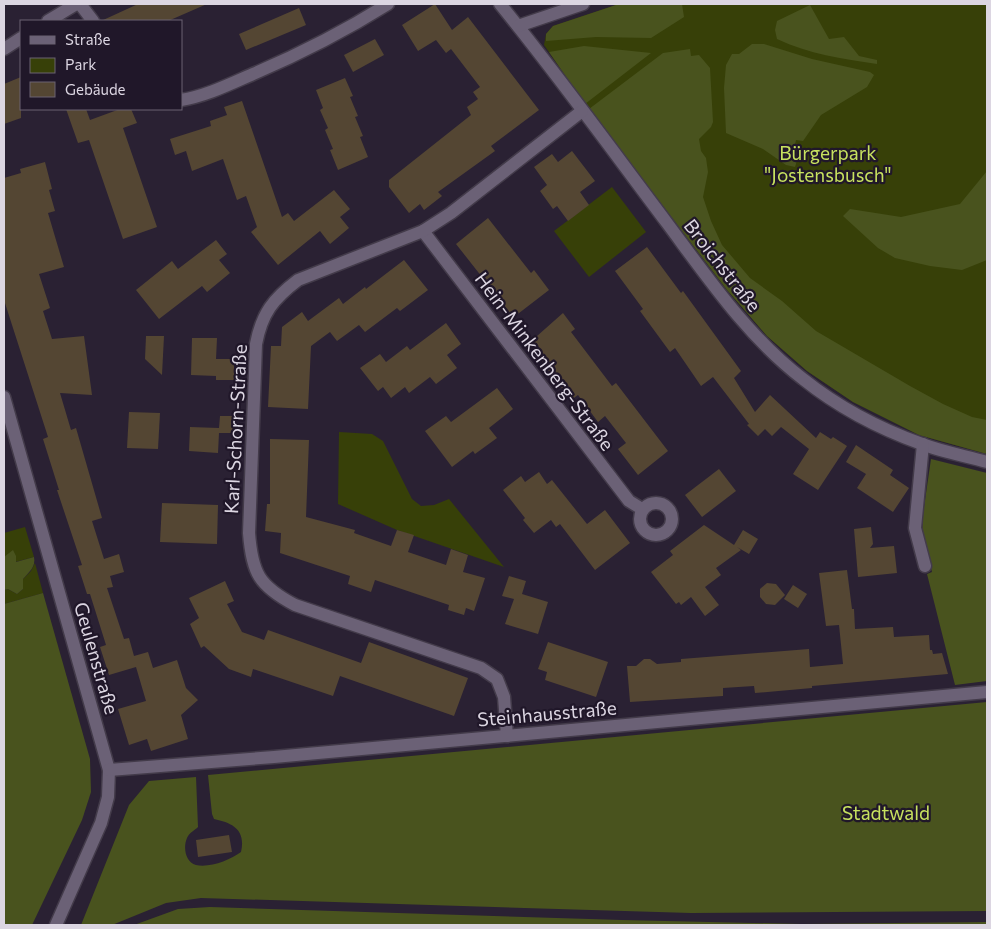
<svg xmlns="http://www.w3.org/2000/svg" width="991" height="929" font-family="Commissioner,sans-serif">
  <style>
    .green { fill: #374008 }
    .forest { fill: #49531e }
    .building { fill: #544633 }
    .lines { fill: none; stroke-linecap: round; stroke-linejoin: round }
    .minor-casing { stroke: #433b4a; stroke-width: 15 }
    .minor { stroke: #6b6176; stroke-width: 12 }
    .labels { text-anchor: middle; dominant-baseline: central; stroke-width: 4.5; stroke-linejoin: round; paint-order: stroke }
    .park-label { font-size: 19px; fill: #c7e15f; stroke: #201729 }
    .street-label { font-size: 19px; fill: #dcd6e2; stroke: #201729 }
  </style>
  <rect width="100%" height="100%" fill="#2a2133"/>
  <g class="green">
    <path d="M619,4H987V454L919,435L853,402L807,371L767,336L727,290L591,112L544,45L546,34L553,26Z"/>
    <path d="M612,187L646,232L589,277L554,231Z"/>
    <path d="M339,432L372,434L383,441L412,499L421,506L434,505L449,499L504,567L397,530L338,504Z"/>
    <path d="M25,527L34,557L15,562L4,557V533Z"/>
    <path d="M35,563L43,593L4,604V590L8,589L17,594L23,589V579L31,571Z"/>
  </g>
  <g class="forest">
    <path d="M619,4H682L684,17L651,38L596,37L546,41V34L553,26Z"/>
    <path d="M810,5L829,39L844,37L859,56L877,60V64C842,59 809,54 777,39L775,30L777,21Z"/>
    <path d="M752,44H764L812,59L870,72L874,75L867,87L821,115L803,141L796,140L794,149L800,151L795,167L786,165L763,149L726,133L724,88L726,65L732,54H739Z"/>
    <path d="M584,46L651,53L585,104L549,52Z"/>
    <path d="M690,49L691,56L699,55L710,68L713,122L711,127L699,139L701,151L706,158L708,172L703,197L711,221L722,245L750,278L782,301L816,331L910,386L943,404L972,417L987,420V454L919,435L853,402L807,371L767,336L727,290L589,109L663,53Z"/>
    <path d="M987,171V260L962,270L930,266L895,258L878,248L843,216L850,209L901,217L960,204Z"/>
    <path d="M931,459L987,473V681L955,685L927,574L932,572L922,532L923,514Z"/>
    <path d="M13,550L16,556V562L34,557C36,567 29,572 23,579V589L17,594L8,589L4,590V557Z"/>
    <path d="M43,593L90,759L91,792L82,820L32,925H4V604Z"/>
    <path d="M987,702V911L691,913L201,898L166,903L112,925H81L129,805L149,781L196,777L198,827C195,830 189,833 187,838C183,847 185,862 196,865C210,868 230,860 241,852C246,830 233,823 214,819L212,814L208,775Z"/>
    <path d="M210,907L622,920L802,924L987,922V925H134L178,909Z"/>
  </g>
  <g class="building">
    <path d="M138,4H207L168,21H101Z"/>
    <path d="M435,4L452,30L468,17L539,110L491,146L495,151L438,192L442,196L424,210L420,204L409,213L389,187V180L471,115L467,107L478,99L473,92L480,87L451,49L446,53L436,40L418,51L402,25Z"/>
    <path d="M299,8L306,25L246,50L239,34Z"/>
    <path d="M375,39L384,55L353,72L344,55Z"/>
    <path d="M21,77V118L4,124V84Z"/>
    <path d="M345,78L353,96L350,97L358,116L355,117L363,136L360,137L368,157L338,170L330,150L333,149L325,130L328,128L320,110L323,108L316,90Z"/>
    <path d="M242,101L282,217L288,213L294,221L334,190L350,209L340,217L349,228L330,244L320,231L278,265L251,232L257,227L246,196L237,200L223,159L192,171L186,151L175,155L170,139L211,126L210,121L227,115L224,107Z"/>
    <path d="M66,109H86L90,120L120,109H131L137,123L123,128L157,227L123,239L89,140L78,143Z"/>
    <path d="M572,151L595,181L580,192L589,205L568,221L557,206L553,209L540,191L547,185L534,167L552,154L558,162Z"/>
    <path d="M45,162L52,189L49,190L55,211L48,213L64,267L39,274L50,308L43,311L52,339L84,336L92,395L60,393L71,430L76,428L102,518L92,521L104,559L119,554L124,572L110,576L113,587L107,588L124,639L129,638L134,656L148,652L153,668L177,660L186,688L198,700L181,715L188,739L151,751L147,739L129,745L118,709L146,701L136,667L109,675L100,647L106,645L90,594H87L78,566L82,565L57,490H59L43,439L48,437L4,300V178L21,173L20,169Z"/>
    <path d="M488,218L531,273L534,270L549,290L510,320L490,293L493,291L456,244Z"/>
    <path d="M216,240L227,254L219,260L230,273L207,292L202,286L159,319L136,290L172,261L178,269Z"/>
    <path d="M647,247L681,293L683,291L741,371L734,378L755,412L770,395L816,438L820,432L831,439L833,437L847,446L818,490L793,474L809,449L781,427L772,436L765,429L758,436L747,425L749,424L713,377L701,386L675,348L670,352L640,311L643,309L615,271Z"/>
    <path d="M404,260L428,290L400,311L397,308L365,332L359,325L337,341L330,332L311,346L308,409L268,407L271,346H281L282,327L302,312L308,321L339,298L343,304L365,287L366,289Z"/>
    <path d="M563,313L575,329L571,332L612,386L616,383L668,451L638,475L618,449L626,443L605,416L598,422L578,395L571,400L528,344Z"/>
    <path d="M446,323L461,344L447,355L457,368L436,384L430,377L409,393L405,387L391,398L383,387L378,391L360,368L380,354L386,362L407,346L410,350Z"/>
    <path d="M146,336H164L162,375L145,359Z"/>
    <path d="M192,338H217L216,359H234V380H216V376L191,375Z"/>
    <path d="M497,388L513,409L489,428L497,438L475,454L473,451L452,467L425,431L446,416L451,422Z"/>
    <path d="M129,412L160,413L158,449L127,448Z"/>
    <path d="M220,416H236L235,433H219L218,453L189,451L190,427L219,428Z"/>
    <path d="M270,439L309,440L306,517L355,530L354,533L391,546L397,530L414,535L408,552L446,565L451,549L468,555L463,572L485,578L474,611L466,608L464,615L448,610L449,605L375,580L371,592L348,584L350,576L280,553L281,533L265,531L267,504H270Z"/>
    <path d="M856,445L893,470L890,475L909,488L893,512L857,488L866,474L846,462Z"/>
    <path d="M719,469L736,491L702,517L685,495Z"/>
    <path d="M539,472L547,484L552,480L587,524L605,510L630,543L595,570L560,524L556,527L551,520L534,533L523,520L525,518L503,490L521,476L525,482Z"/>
    <path d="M162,503L218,505L217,544L160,542Z"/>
    <path d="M704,525L734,545L743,530L758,539L749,554L737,547L741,550L716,568L721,575L705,587L719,605L705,616L691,597L681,605L679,602L676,604L651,572L673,555L670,551Z"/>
    <path d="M871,527L873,544L870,548L894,546L897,573L858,577L854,529Z"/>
    <path d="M847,570L852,609H854L855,629L893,627L894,637L929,635L930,650H932L933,654L942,653L948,674L812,686V688L755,693L754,686L723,688V696L630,702L627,666H636L644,659H650L657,664L681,662V659L809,649L810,667L843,664L839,625L826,626L819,573Z"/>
    <path d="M509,576L526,581L522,594L548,602L538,634L505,624L514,599L502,596Z"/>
    <path d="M225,581L234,601L227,604L242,632L264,640L268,630L361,663L369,642L468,678L454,716L340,676L333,696L253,669L251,677L229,669L204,646L201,648L190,624L199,618L189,598Z"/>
    <path d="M767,583L776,584L785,595L775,605L766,604L760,597V589Z"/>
    <path d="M793,585L807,594L798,608L784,599Z"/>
    <path d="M548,642L608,662L596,697L545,680L547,672L538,669Z"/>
    <path d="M229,835L232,852L198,857L196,840Z"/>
  </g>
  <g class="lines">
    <g class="minor-casing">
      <g id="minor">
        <path d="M80,4L93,21"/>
        <path d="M500,4C558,75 612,150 667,223C708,278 748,337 803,379C838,407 880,429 922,444C943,452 966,456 987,462"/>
        <path d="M48,21L76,4"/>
        <path d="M518,26L583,4"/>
        <path d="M4,49L21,38"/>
        <path d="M181,100C206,96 230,84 253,74C300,54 345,31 388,4"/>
        <path d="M423,231L629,501L642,509"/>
        <path d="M4,397L109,770L108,797L101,823L56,925"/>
        <path d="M923,444L915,528L925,566"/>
        <circle cx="656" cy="519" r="16"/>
        <path d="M507,736L504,697L497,679L481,668L295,605C259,586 252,573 249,533L256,344C262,313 273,299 298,280L423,231L451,213L582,111"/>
        <path d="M109,770L274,757L987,692"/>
      </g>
    </g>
    <use href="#minor" class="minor"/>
  </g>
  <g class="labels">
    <g class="park-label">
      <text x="828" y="152">Bürgerpark<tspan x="828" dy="22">"Jostensbusch"</tspan></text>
      <text x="886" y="812">Stadtwald</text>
    </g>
    <g class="street-label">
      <text transform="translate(723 265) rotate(52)">Broichstraße</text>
      <text transform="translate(545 361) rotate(53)">Hein-Minkenberg-Straße</text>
      <text transform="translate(235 429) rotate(-87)">Karl-Schorn-Straße</text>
      <text transform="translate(97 658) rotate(74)">Geulenstraße</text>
      <text transform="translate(547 713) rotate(-5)">Steinhausstraße</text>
    </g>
  </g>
  <rect width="991" height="929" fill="none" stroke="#dcd6e2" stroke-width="10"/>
  <rect x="20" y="20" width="162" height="90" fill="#201729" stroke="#6b6373"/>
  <rect x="30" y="36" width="25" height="8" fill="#6b6176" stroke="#6b6373"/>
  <text x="65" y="45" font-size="15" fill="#dcd6e2">Straße</text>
  <rect x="30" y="58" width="25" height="15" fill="#374008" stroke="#6b6373"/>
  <text x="65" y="70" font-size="15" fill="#dcd6e2">Park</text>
  <rect x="30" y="82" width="25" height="15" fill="#544633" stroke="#6b6373"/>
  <text x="65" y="95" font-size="15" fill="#dcd6e2">Gebäude</text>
</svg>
